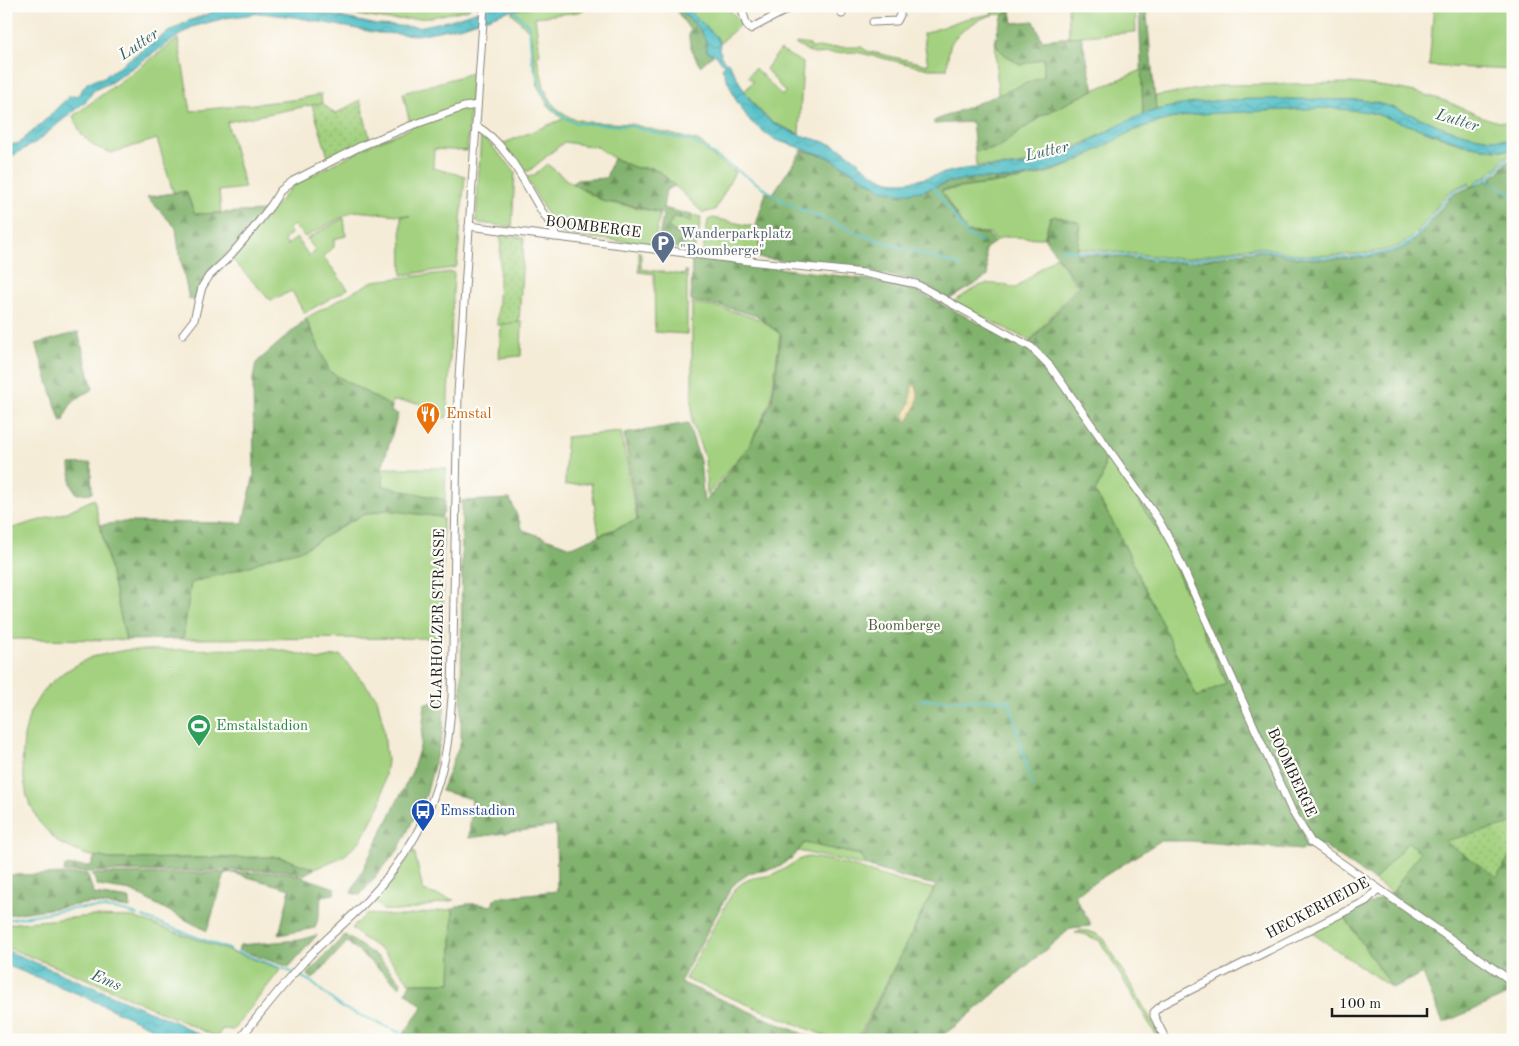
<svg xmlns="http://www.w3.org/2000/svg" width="1519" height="1046" font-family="'Old Standard TT',serif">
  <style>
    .grass { fill: #a3d17f; stroke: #60764e }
    .forest { fill: url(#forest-firs); stroke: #4f6845; fill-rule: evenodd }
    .sand { fill: url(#sand-dots); stroke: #857b5d }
    .garden { fill: url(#garden-dots); stroke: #60764e }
    .water { fill: url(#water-waves); stroke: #376e72 }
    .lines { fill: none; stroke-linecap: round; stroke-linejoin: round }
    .stream { stroke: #52c0c7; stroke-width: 2 }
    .minor-casing { stroke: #88847a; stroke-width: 9 }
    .minor { stroke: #fff; stroke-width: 7 }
    .labels { text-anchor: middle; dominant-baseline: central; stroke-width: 4.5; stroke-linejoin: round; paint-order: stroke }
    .street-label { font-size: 15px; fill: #1c1c1c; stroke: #fdfcf7 }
    .service-label { font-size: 15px; fill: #4e5e75; stroke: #fdfcf7; text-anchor: start }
    .food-label { font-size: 15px; fill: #c56008; stroke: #fdfcf7; text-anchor: start }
    .park-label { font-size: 15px; fill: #4b5b3f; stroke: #fdfcf7 }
    .leisure-label { font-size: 15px; fill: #27864d; stroke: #fdfcf7; text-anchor: start }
    .transit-label { font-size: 15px; fill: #164399; stroke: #fdfcf7; text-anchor: start }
    .water-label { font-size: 16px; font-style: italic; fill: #325e60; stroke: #fdfcf7 }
  </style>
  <defs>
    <pattern id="forest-firs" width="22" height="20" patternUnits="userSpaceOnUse" patternTransform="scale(1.25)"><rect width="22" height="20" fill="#82b36e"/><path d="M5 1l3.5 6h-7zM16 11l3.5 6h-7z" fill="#6a915a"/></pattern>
    <pattern id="sand-dots" width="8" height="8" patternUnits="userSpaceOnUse" patternTransform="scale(1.25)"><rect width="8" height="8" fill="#eeda9e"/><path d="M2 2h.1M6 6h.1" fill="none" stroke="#ccba88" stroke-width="1.8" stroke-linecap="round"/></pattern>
    <pattern id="garden-dots" width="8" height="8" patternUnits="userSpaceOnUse" patternTransform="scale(1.25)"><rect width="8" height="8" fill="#a3d17f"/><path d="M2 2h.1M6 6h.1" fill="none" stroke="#8cb36d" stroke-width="1.8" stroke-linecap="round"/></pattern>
    <pattern id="water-waves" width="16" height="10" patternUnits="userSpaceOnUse" patternTransform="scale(1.25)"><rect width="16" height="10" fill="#52c0c7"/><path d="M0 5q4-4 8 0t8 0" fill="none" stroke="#47a4aa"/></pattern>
  </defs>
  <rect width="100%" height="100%" fill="#fdfcf7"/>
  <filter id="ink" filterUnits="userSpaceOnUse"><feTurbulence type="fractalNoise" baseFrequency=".02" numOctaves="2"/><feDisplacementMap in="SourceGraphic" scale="10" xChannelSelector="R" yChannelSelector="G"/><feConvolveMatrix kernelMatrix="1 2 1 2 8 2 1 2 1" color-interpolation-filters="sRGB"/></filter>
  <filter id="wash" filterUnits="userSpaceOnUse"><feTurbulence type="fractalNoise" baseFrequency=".0096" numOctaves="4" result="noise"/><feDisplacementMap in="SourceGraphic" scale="20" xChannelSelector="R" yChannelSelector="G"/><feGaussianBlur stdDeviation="1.12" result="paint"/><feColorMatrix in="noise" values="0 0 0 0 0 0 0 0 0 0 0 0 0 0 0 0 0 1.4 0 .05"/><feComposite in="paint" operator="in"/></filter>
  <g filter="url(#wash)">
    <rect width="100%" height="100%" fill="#f5ecd7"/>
    <g class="grass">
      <path d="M301,6H470L469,9L428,18L389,20Z"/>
      <path d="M545,6H591L579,12L535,17L540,54L537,57L545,90L555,107L571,118L587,122L631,124L698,141L709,149L707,152L735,172L715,210L703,213L664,175L653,168H636L613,158L597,147L564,142L529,171H524L502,144L563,119L549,107L538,87L530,32L512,13V10Z"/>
      <path d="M684,6H726L742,23L720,43L716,36Z"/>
      <path d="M991,6H1010L1011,11L1003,15C990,10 959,30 952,42C948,48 948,61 947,69H929L856,52L814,54L796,45V43L810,45L811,48L861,47L867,51L928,65L923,34L964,19L992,14Z"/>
      <path d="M1068,6H1135L1136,32L1069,37Z"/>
      <path d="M1434,6H1513V70L1429,66Z"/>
      <path d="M995,37L997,46L1044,58V77L998,96Z"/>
      <path d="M178,39L191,111L300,99L321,94L322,103L227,122L245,188L219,191L221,213L195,214L186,192H173L157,139L111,153L94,146L81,134L73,116Z"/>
      <path d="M780,50L803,63L799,134L772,122L756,107L745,91L753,81L748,77L755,68L782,96L785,92L766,69Z"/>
      <path d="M1142,70L1143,115C1100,133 1059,161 1011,166C1000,167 987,166 976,166L975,151L998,148L1041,116L1094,90Z"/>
      <path d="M472,73L467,151L434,149L433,168L465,176L457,266L453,268L402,275L401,216H410L354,211L305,237L293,225L289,229L291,234L284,240L287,245L297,238L309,256L316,251L307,239L344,218L346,236L334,239V247L323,256L348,289L304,313L292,291L271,300L268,298L231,258L293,185L372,144L411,128L403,93Z"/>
      <path d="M1351,83C1382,86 1410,89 1439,99C1465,107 1485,123 1513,123V140C1492,140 1472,137 1452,130C1421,120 1393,104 1360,100H1228L1189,104L1156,110L1155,96L1224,85Z"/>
      <path d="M1329,108C1343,109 1358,109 1371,113C1418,124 1463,153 1513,150V156L1505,157C1496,169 1489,176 1476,181V185L1470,187L1469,183C1461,186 1452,189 1446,195C1430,212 1422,234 1400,245C1377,256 1319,257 1294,254C1281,252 1269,247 1256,247C1231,248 1207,257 1181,259L1077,248L1080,227L1055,216L1050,218L1044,238L1003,237L996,241L990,233L967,232L941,191C983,184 1027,182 1067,166C1081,160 1094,152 1107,144C1127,133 1148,124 1170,119C1221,108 1276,110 1329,108Z"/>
      <path d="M481,134L515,171L512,227L479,223L476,221Z"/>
      <path d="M547,164L572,184L605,202L630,206L660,213L654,245L567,235L557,232L526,177L534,175Z"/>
      <path d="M692,215L701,217L698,238L682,237L668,227L674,216L690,222Z"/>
      <path d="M713,218L755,227L760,230L758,258L703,252L708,220Z"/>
      <path d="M639,251L641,254V269L685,275V271H687V334L655,332L654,274L639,272Z"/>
      <path d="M1056,256L1077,286L1030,341L953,302C982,284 981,279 1016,288Z"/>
      <path d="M452,272L454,273L447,418L421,413L420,403L392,401V407L330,372L306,318L373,281Z"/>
      <path d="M692,303L726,309L761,320L780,334L771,401L749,446L707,495L705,458L692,423Z"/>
      <path d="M519,322H522L521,356L499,358L501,324Z"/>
      <path d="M621,432L637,520L599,535L591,483L565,485L566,437Z"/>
      <path d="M1106,453L1161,535L1226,683L1197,697L1116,528L1095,492L1102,478Z"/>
      <path d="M382,468H446L445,500L383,486Z"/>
      <path d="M94,499L126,640L6,639V530L64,513Z"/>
      <path d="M386,510L441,517L443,519V638L183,639L191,583L249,566L268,558L304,549L360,516Z"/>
      <path d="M273,649L310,656L318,660L340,655L377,698L383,724L387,761L381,803L361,840L344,856L314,869L280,857L111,859L86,855L59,843L39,822L27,797L22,767L24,736L30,712L44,689L64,672L91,657L126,650Z"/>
      <path d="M1408,842L1421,852L1392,893L1374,881Z"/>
      <path d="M804,843L860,855L867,866L798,851Z"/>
      <path d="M414,850L423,891L454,900L403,911L383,910L374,900L389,884Z"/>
      <path d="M808,857C841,860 871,873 903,882C913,885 924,886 934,889L857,1040H835L685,979L734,890C751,873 759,880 777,873C788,868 796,859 808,857Z"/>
      <path d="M453,909L451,983H410L383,951L361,937L352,928L366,914L403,916Z"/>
      <path d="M93,916L133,917L281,969L233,1030L222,1029L217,1037L87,979L6,947V924Z"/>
      <path d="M1344,916L1392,988L1312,933Z"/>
      <path d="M1079,931C1089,930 1096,933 1104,939L1163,1040H1159L1100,941L1084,934L1075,933Z"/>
    </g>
    <g class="forest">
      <path d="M673,6H676C688,18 709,32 707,51L713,55L700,66C694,56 686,40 690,30Z"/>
      <path d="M1139,6H1146L1156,110L1143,115Z"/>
      <path d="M1011,11L1013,23L1034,21L1042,40L1081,36L1094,90L1041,116L998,148L975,151L972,122L934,124V121L1044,76V58L1021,65C993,48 991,46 1003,15Z"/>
      <path d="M802,150L828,157L881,189L922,191L949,182L977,178L1007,179L1032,176L1017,180L941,190L966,233L988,234L995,242L985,249L988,276L948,300L917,281L864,270L759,258L762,229L756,225L766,192L772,195Z"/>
      <path d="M1513,157V824L1445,841L1497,876L1513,850V996L1510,994L1443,1023L1423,974L1392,988L1344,916L1392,893L1420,852L1408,842L1374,881L1324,846C1316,844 1309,849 1301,850L1190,841H1160L1076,894V899L1090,922V926L1071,928L962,1021L936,1040H859L936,885L905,878L867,866L860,855L804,843L793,857L777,868L750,873L738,881L731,888L680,982L817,1040H421L404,1033L423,1007L406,992L410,983H451L453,909C465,901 479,904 492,906L494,900L497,897L557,891L556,826L469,838L472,799L441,791L461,741L462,501L510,499L523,530L571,547L638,520L624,434L688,423L700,461L704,503L749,446L772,402L781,334L757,316L726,307L691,301L692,257L864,279L914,290L1026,347L1079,286L1045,239L1050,218L1055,216L1078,222L1080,227L1077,253L1182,263C1207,261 1231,252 1257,251C1270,250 1282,255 1294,257C1321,261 1379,260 1403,248C1424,237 1434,214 1450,198C1461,188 1475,187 1488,180C1498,175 1504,164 1513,157ZM1106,454L1161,535L1226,683L1197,697L1116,528L1095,492L1102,478Z"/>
      <path d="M613,158L636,168H653L664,175L675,186L666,190L663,208L692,215L690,222L674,216L668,227L682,237L698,238L694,250L660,246L658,244L663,215L660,212L630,205L606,202L572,183L577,180L606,178Z"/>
      <path d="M186,191L195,214L264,211L200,286L195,300L189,299L179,251L176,228L147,197Z"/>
      <path d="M306,319L330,372L392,407L391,412L398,414L382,468L383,486L445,500L444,512L441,517L386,510L373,512L360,516L347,523L304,549L268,558L250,566L191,583L183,639L126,640L100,525L124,522L243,523L254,475L253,379L256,363Z"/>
      <path d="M78,332L93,389C77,398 68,402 64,421L61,422L36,344Z"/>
      <path d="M91,463L92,493L77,494L71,484L70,464Z"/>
      <path d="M445,702L442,736L426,795L398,850L360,895L351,893L412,772L421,743L425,703Z"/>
      <path d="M95,856L111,859L280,857L314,869L303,875L287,870L64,872L65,866H91Z"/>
      <path d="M226,871L207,931L131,891L98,886L92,874L288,872L335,888L334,894L321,896L320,912L315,928L279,935L290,889Z"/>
      <path d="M87,874L94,894L130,899V908L91,903L6,915V875Z"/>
      <path d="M317,935L289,967L238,950L240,945L299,940Z"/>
      <path d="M345,935L379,958L401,982L400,987L347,942L313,979L307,974Z"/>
    </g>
    <path class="sand" d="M914,384C923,396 915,407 910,419L907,421L904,419C905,412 908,408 910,402C911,395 910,390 914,384Z"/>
    <g class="garden">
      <path d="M360,100L370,139L329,160L312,105L322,103L335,114Z"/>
      <path d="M501,235L524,238L519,322L497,325Z"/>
      <path d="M1513,824V850L1497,877L1444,841Z"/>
    </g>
    <g class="water">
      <path d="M250,6L293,7L377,25L418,27L447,21L494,6H540L511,10L463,26L418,35L378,33L294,17L261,13L225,18L192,27L110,83L94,90L87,100L36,142L12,156L6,161V148L9,145L19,143L40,125L68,97L78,95L88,82L104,77L165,34L188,21L219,10Z"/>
      <path d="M676,6H684L716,36L720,43L719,50L721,53L720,55L726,63L728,62C740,82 752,110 772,122C780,127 791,131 800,135C812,139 825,141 836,146C854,155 867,173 886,180C905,187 937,174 957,170C984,165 1012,170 1039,162C1054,157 1071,151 1085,144C1108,132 1130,117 1157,110C1221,94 1294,100 1360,100C1393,104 1421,120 1452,130C1472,137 1492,140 1513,140V150H1503L1470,146L1370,112L1329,108L1199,114L1169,119L1136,129L1069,165L1032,176L1007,179L977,178L949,182L922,191L902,194L881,189L828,157L773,139L750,121L737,102L722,68L724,65L716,55L707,51C709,32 688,19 676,6Z"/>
      <path d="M6,950L175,1022L210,1040H178L81,995L6,965Z"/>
    </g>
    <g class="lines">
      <g class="stream">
        <path d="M513,6V10L529,26L532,61L541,88L552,107L565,118L576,123L630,126L696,143L788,204L865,236L961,266"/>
        <path d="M1487,179L1513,195"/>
        <path d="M1477,183L1492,175L1507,159"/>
        <path d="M932,185L967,235L982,242"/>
        <path d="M1061,249L1180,261C1207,260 1232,248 1259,249C1271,249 1282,253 1293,255C1319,259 1379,259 1403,246C1427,233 1433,208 1452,193C1457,189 1463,187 1469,185"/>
        <path d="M920,700H1009L1033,787"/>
        <path d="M143,917L231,950"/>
        <path d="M6,920C49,913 94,899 137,915"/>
        <path d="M237,952L287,970L310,981L341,1007L417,1040"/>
      </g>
    </g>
  </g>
  <g filter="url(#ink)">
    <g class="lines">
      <g class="minor-casing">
        <g id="minor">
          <path d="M741,6L746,23L750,29L794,6"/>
          <path d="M842,6V14"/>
          <path d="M873,22L897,21L900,15V6"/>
          <path d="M476,126C506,142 524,182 541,210C546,218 555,227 555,237"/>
          <path d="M469,226L758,262L864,273L916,284L1031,347L1050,366L1158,519L1172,544L1292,811L1311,842L1513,982"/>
          <path d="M183,334L194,320L202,287L209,276L229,257L253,229L272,204L280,191L293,181L361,146L410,126L464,107L477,105"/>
          <path d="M239,1040C262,1011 285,982 310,955C327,938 346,922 363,905C402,865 432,816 444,761C449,740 450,718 452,697L458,393L484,6"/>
          <path d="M1166,1040L1154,1016V1012L1163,1004L1366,901L1378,889"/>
        </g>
      </g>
      <use href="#minor" class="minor"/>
    </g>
  </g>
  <defs>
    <g id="parking-pin" transform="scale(1.25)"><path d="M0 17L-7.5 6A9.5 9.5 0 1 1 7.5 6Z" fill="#5c6f8a" stroke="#fdfcf7"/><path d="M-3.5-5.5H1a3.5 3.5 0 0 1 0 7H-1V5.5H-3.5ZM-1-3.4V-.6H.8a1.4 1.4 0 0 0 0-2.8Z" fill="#fff"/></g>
    <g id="restaurant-pin" transform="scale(1.25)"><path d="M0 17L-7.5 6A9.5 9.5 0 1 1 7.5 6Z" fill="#e8710a" stroke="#fdfcf7"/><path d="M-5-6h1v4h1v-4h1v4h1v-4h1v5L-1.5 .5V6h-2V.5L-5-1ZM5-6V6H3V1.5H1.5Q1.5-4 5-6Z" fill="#fff"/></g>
    <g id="stadium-pin" transform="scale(1.25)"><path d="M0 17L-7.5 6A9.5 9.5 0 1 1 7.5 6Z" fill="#2e9e5b" stroke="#fdfcf7"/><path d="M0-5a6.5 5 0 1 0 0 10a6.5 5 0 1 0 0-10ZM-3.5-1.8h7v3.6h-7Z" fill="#fff"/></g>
    <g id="bus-pin" transform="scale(1.25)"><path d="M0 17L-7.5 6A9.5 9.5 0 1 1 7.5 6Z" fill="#1a4fb4" stroke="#fdfcf7"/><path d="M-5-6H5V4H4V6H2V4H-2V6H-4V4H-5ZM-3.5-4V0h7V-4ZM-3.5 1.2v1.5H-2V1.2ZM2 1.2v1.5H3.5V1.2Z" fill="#fff"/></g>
  </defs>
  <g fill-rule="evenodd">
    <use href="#parking-pin" x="663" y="243"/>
    <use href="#restaurant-pin" x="428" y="414"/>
    <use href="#stadium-pin" x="199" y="726"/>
    <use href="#bus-pin" x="423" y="811"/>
  </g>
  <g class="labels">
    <g class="street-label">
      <text transform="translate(593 228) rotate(7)">BOOMBERGE</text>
      <text transform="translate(439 619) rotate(-89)">CLARHOLZER STRASSE</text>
      <text transform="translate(1291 773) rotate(65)">BOOMBERGE</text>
      <text transform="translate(1318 909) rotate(-28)">HECKERHEIDE</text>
    </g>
    <g class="service-label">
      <text x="680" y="234">Wanderparkplatz<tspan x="680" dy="17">"Boomberge"</tspan></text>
    </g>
    <g class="food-label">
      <text x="446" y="414">Emstal</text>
    </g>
    <g class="park-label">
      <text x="904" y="626">Boomberge</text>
    </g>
    <g class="leisure-label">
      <text x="216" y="726">Emstalstadion</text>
    </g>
    <g class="transit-label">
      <text x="440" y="811">Emsstadion</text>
    </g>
    <g class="water-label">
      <text transform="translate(139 45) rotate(-34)">Lutter</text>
      <text transform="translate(1457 121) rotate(17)">Lutter</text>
      <text transform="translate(1047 152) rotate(-13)">Lutter</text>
      <text transform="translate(106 981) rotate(23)">Ems</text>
    </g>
  </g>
  <rect width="1519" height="1046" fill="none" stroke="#fdfcf7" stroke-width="25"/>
  <path d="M1332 1008v8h95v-8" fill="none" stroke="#1c1c1c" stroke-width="2.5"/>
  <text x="1339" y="1008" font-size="15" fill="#1c1c1c" stroke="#fdfcf7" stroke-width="4" paint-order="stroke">100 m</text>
</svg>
